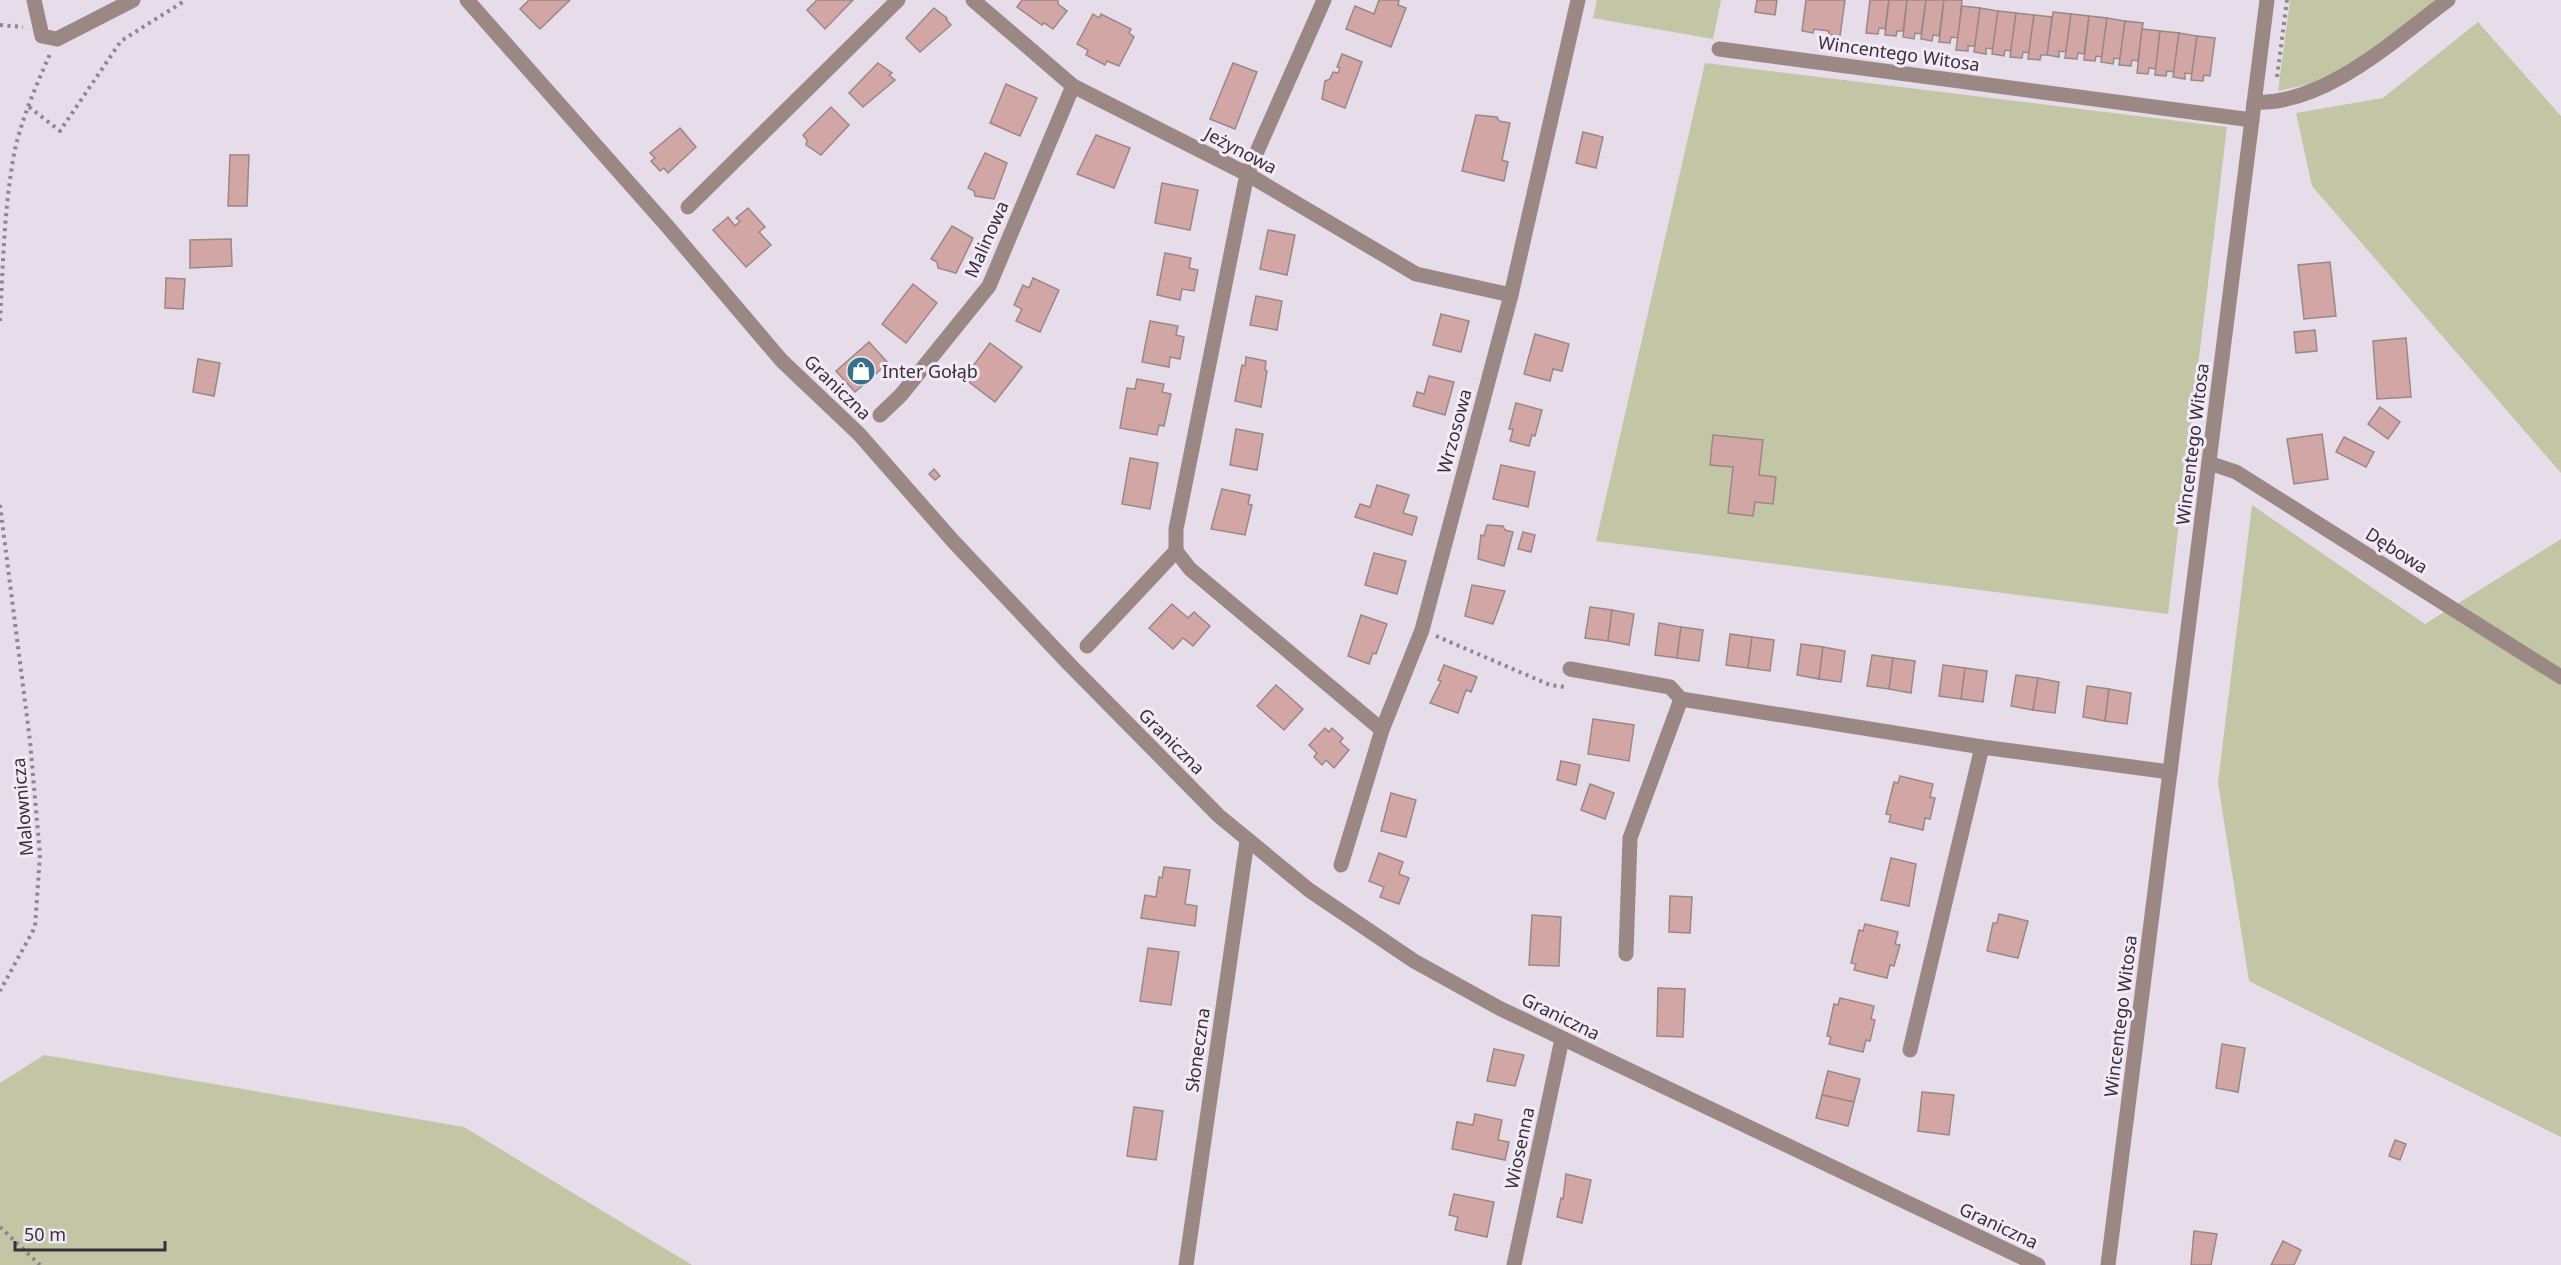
<svg xmlns="http://www.w3.org/2000/svg" width="2561" height="1265" font-family="'Noto Sans',sans-serif">
  <style>
    .green { fill: #c3c6a4 }
    .building { fill: #d2a6a5; stroke: #9a8786; stroke-width: 1.5 }
    .lines { fill: none; stroke-linecap: round; stroke-linejoin: round }
    .path { stroke: #8d8690; stroke-width: 4; stroke-dasharray: 3 4.5; stroke-linecap: butt }
    .minor { stroke: #9b8885; stroke-width: 15 }
    .labels { text-anchor: middle; dominant-baseline: central; stroke-width: 6; stroke-linejoin: round; paint-order: stroke }
    .street-label { font-size: 18px; fill: #353137; stroke: #f3e9f8 }
    .poi-label { font-size: 18px; fill: #353137; stroke: #f3e9f8; text-anchor: start }
  </style>
  <rect width="100%" height="100%" fill="#e6dcea"/>
  <g class="green">
    <path d="M1597,0H1721L1713,39L1593,18Z"/>
    <path d="M2290,0H2452L2345,76L2278,91Z"/>
    <path d="M2478,22L2561,116V473L2312,186L2296,113L2383,98Z"/>
    <path d="M1705,63L2227,127L2168,614L1596,541Z"/>
    <path d="M2252,505L2425,624L2561,539V1137L2249,981L2218,783Z"/>
    <path d="M44,1055L464,1127L692,1265H0V1083Z"/>
  </g>
  <g class="building">
    <path d="M529,0H570L540,29L520,9Z"/>
    <path d="M817,0H853L825,29L807,10Z"/>
    <path d="M1022,0H1058V4L1067,11L1053,29L1044,23L1042,25L1017,7Z"/>
    <path d="M1379,0H1399L1398,5L1406,8L1391,47L1346,29L1355,6L1374,14Z"/>
    <path d="M1757,0H1777L1775,15L1755,12Z"/>
    <path d="M1806,0H1845L1840,36L1829,35V31L1814,29L1813,33L1802,31Z"/>
    <path d="M1870,0H1889L1885,29L1879,28L1878,34L1866,33Z"/>
    <path d="M1889,0H1907L1903,31H1897L1896,36L1885,35Z"/>
    <path d="M1907,0H1926L1921,34L1915,33L1914,39L1903,37Z"/>
    <path d="M1926,0H1944L1939,36L1933,35L1932,41L1921,39Z"/>
    <path d="M1944,0H1962L1958,38L1951,37L1950,43L1939,42Z"/>
    <path d="M1962,6L1980,8L1975,46H1968V51L1956,50Z"/>
    <path d="M934,8L947,18L946,19L951,25L920,52L906,38Z"/>
    <path d="M1980,8L1998,11L1993,49L1986,48V54L1974,52Z"/>
    <path d="M1998,11L2016,13L2011,51L2005,50L2004,56L1992,54Z"/>
    <path d="M2053,12L2071,14L2066,52L2059,51V57L2047,55Z"/>
    <path d="M2016,13L2034,15L2029,53L2023,52L2022,58L2010,57Z"/>
    <path d="M1093,14L1099,18L1101,14L1131,29L1129,33L1134,37L1119,66L1107,61L1105,65L1086,55L1088,50L1077,44Z"/>
    <path d="M2071,14L2089,16L2084,54L2078,53L2077,59L2065,58Z"/>
    <path d="M2034,15L2052,17L2047,55H2041L2040,60L2028,59Z"/>
    <path d="M2089,16L2107,18L2102,57L2096,56L2095,61L2084,60Z"/>
    <path d="M2107,18L2125,21L2120,59L2114,58L2113,64L2101,62Z"/>
    <path d="M2125,21L2143,23L2138,61L2132,60L2131,66L2119,65Z"/>
    <path d="M2142,29L2160,31L2156,69L2149,68L2148,74L2137,73Z"/>
    <path d="M2160,31L2179,33L2174,72L2167,71L2166,76L2155,75Z"/>
    <path d="M2179,33L2197,36L2192,74L2185,73V79L2173,77Z"/>
    <path d="M2197,36L2215,38L2210,76L2204,75L2203,81L2191,80Z"/>
    <path d="M1342,54L1362,62L1345,108L1322,99L1325,81L1330,79L1333,72L1338,73L1340,68L1337,67Z"/>
    <path d="M878,63L892,73L889,75L895,80L863,107L849,93Z"/>
    <path d="M1233,63L1257,72L1235,129L1210,119Z"/>
    <path d="M1006,84L1037,98L1020,136L990,123Z"/>
    <path d="M831,107L849,125L821,155L806,145L807,140L803,135Z"/>
    <path d="M1476,115L1497,117L1499,121L1510,123L1502,160L1508,162L1504,181L1462,171Z"/>
    <path d="M680,128L696,147L668,173L664,168L660,171L651,161L655,158L650,153Z"/>
    <path d="M1583,132L1603,137L1596,168L1576,163Z"/>
    <path d="M1096,135L1130,148L1114,188L1077,174Z"/>
    <path d="M985,153L1007,163L994,199L975,196L974,191L968,188Z"/>
    <path d="M230,155H249L247,206H228Z"/>
    <path d="M1162,183L1198,190L1190,230L1155,223Z"/>
    <path d="M748,208L765,227L759,232L771,245L746,267L713,230L728,217L735,226L740,221L736,218Z"/>
    <path d="M952,226L973,238L956,273L938,268L937,262L931,259Z"/>
    <path d="M1268,230L1295,235L1287,275L1260,269Z"/>
    <path d="M231,239L232,266L190,268V240Z"/>
    <path d="M1165,253L1191,258L1189,268L1198,270L1194,291L1182,289L1180,300L1157,295Z"/>
    <path d="M2330,262L2336,316L2304,319L2298,265Z"/>
    <path d="M166,278L185,279L183,309L165,308Z"/>
    <path d="M1033,278L1059,290L1040,332L1016,321L1022,309L1014,305L1023,285L1029,288Z"/>
    <path d="M913,284L937,303L906,343L882,324Z"/>
    <path d="M1256,296L1282,301L1277,330L1250,325Z"/>
    <path d="M1441,314L1469,321L1461,352L1433,345Z"/>
    <path d="M1150,321L1178,326L1176,335L1184,337L1180,359L1170,357L1169,367L1142,362Z"/>
    <path d="M2315,330L2317,351L2296,353L2294,332Z"/>
    <path d="M1535,334L1569,344L1562,371L1553,369L1550,381L1524,374Z"/>
    <path d="M2406,338L2411,397L2377,399L2373,341Z"/>
    <path d="M869,342L888,363L855,392L836,371Z"/>
    <path d="M990,343L1022,367L995,402L964,378Z"/>
    <path d="M1246,357L1266,361L1265,370L1267,371L1261,407L1235,401L1242,365L1245,366Z"/>
    <path d="M198,359L220,363L214,396L193,392Z"/>
    <path d="M1429,376L1454,382L1445,415L1413,406L1417,392L1424,394Z"/>
    <path d="M1137,379L1164,384L1162,392L1171,394L1164,426L1159,425L1157,435L1120,428L1127,388L1135,389Z"/>
    <path d="M1516,403L1542,410L1535,436L1532,435L1529,446L1510,441L1513,429H1509Z"/>
    <path d="M2380,407L2400,422L2388,439L2368,424Z"/>
    <path d="M1236,429L1263,434L1257,470L1230,465Z"/>
    <path d="M2322,434L2328,479L2294,484L2287,439Z"/>
    <path d="M1713,435L1763,440L1759,475L1776,477L1773,504L1755,502L1753,516L1728,513L1733,467L1710,465Z"/>
    <path d="M2344,437L2374,452L2366,467L2336,452Z"/>
    <path d="M1130,458L1158,463L1150,509L1122,504Z"/>
    <path d="M1501,465L1535,472L1528,507L1493,499Z"/>
    <path d="M934,469L940,476L935,480L929,474Z"/>
    <path d="M1377,485L1409,495L1403,513L1417,517L1412,535L1355,517L1360,504L1370,507Z"/>
    <path d="M1222,489L1250,495L1248,504L1252,505L1245,535L1211,529Z"/>
    <path d="M1487,525L1503,526L1505,530L1513,532L1504,566L1478,559L1481,535L1484,536Z"/>
    <path d="M1523,532L1535,535L1531,552L1518,549Z"/>
    <path d="M1374,553L1406,561L1397,594L1365,585Z"/>
    <path d="M1472,585L1505,591L1493,624L1465,616Z"/>
    <path d="M1172,604L1188,618L1194,612L1210,626L1193,646L1183,638L1173,649L1149,628Z"/>
    <path d="M1590,607L1612,610L1608,641L1585,638Z"/>
    <path d="M1612,610L1634,614L1629,645L1608,641Z"/>
    <path d="M1361,615L1387,624L1376,654L1373,653L1369,664L1348,656Z"/>
    <path d="M1659,623L1681,627L1677,658L1655,655Z"/>
    <path d="M1681,627L1703,630L1699,661L1677,658Z"/>
    <path d="M1730,634L1752,637L1748,668L1726,665Z"/>
    <path d="M1752,637L1774,640L1770,671L1748,668Z"/>
    <path d="M1801,644L1823,647L1819,679L1797,675Z"/>
    <path d="M1823,647L1845,651L1841,682L1819,679Z"/>
    <path d="M1872,655L1893,658L1889,689L1867,686Z"/>
    <path d="M1893,658L1915,661L1911,693L1889,689Z"/>
    <path d="M1444,665L1477,677L1471,692L1466,690L1458,713L1430,703L1441,681L1438,680Z"/>
    <path d="M1943,665L1965,668L1961,699L1939,696Z"/>
    <path d="M1965,668L1987,671L1983,702L1961,699Z"/>
    <path d="M2016,675L2038,678L2033,710L2011,706Z"/>
    <path d="M2038,678L2059,682L2055,713L2033,710Z"/>
    <path d="M1276,685L1303,709L1284,730L1257,706Z"/>
    <path d="M2087,686L2109,689L2105,721L2083,717Z"/>
    <path d="M2109,689L2131,693L2127,724L2105,721Z"/>
    <path d="M1593,719L1634,725L1629,761L1588,754Z"/>
    <path d="M1325,728L1329,732L1332,728L1343,738L1340,742L1349,750L1334,768L1326,760L1322,765L1314,757L1317,753L1309,745Z"/>
    <path d="M1561,761L1580,765L1576,785L1557,780Z"/>
    <path d="M1900,776L1933,784L1930,797L1935,798L1930,819L1925,818L1923,830L1889,822L1891,815L1886,814L1894,782L1898,783Z"/>
    <path d="M1590,784L1614,793L1605,819L1581,810Z"/>
    <path d="M1391,793L1416,800L1406,837L1381,831Z"/>
    <path d="M1379,853L1403,862L1399,874L1409,878L1399,904L1380,897L1384,887L1369,881Z"/>
    <path d="M1891,858L1916,864L1909,906L1881,900Z"/>
    <path d="M1164,867L1190,870L1185,904L1197,906L1195,926L1141,918L1145,895L1156,897L1159,877L1162,878Z"/>
    <path d="M1670,896L1692,897L1690,933L1669,932Z"/>
    <path d="M1999,914L2028,921L2018,958L1987,951L1993,923H1997Z"/>
    <path d="M1532,915L1561,917L1559,966L1529,965Z"/>
    <path d="M1865,924L1898,932L1895,944L1900,945L1894,966L1890,965L1887,978L1854,970L1856,964L1851,963L1859,930L1863,931Z"/>
    <path d="M1148,948L1179,952L1171,1005L1140,1001Z"/>
    <path d="M1658,988L1685,989L1683,1037L1657,1036Z"/>
    <path d="M1840,998L1874,1006L1871,1019L1875,1020L1870,1041L1866,1040L1863,1052L1829,1044L1831,1037L1827,1036L1834,1004L1838,1005Z"/>
    <path d="M2222,1044L2245,1048L2238,1092L2216,1088Z"/>
    <path d="M1494,1049L1524,1055L1515,1086L1487,1081Z"/>
    <path d="M1828,1071L1860,1079L1854,1102L1822,1095Z"/>
    <path d="M1922,1092L1954,1095L1949,1135L1918,1131Z"/>
    <path d="M1822,1095L1854,1102L1848,1126L1816,1118Z"/>
    <path d="M1134,1107L1163,1111L1156,1160L1127,1156Z"/>
    <path d="M1475,1114L1502,1120L1498,1140L1509,1142L1505,1160L1452,1149L1457,1122L1473,1125Z"/>
    <path d="M2395,1140L2406,1144L2400,1160L2389,1156Z"/>
    <path d="M1566,1174L1591,1180L1582,1223L1557,1217L1561,1198L1563,1199Z"/>
    <path d="M1454,1194L1494,1202L1487,1237L1455,1230L1458,1217L1449,1215Z"/>
    <path d="M2194,1231L2217,1234L2211,1265H2191Z"/>
    <path d="M2283,1241L2301,1250L2294,1265H2271Z"/>
  </g>
  <g class="lines">
    <g class="path">
      <path d="M0,25L23,27"/>
      <path d="M2277,77L2287,0"/>
      <path d="M29,107L60,131L121,41L186,0"/>
      <path d="M0,321C3,265 4,209 14,154C21,120 36,86 50,54"/>
      <path d="M0,505L30,741L40,855L35,927L0,991"/>
      <path d="M1436,636L1550,685L1565,687"/>
      <path d="M0,1227L40,1265"/>
    </g>
    <g class="minor">
      <path d="M34,0L42,36L57,39L133,0"/>
      <path d="M467,0L668,227L782,361L859,434L953,541L1070,665L1219,816L1309,890L1414,961L1499,1008L2038,1265"/>
      <path d="M973,0L1073,86L1247,174L1416,274L1511,295"/>
      <path d="M1719,49L2252,120"/>
      <path d="M2254,102C2324,106 2395,39 2448,0"/>
      <path d="M688,207L898,0"/>
      <path d="M880,415L901,395L989,286L1073,86"/>
      <path d="M2209,463L2236,472L2561,677"/>
      <path d="M1176,551L1190,569L1382,730"/>
      <path d="M1087,646L1176,551V529L1247,174L1324,0"/>
      <path d="M1570,669L1670,687L1681,699L1982,747L2170,772"/>
      <path d="M1341,865L1382,730L1422,630L1511,295L1578,0"/>
      <path d="M1626,954L1630,838L1681,699"/>
      <path d="M1910,1050L1982,747"/>
      <path d="M1186,1265L1247,841"/>
      <path d="M1514,1265L1562,1039"/>
      <path d="M2108,1265L2267,0"/>
    </g>
  </g>
  <defs>
    <g id="shop-disc" transform="scale(1.5)"><circle r="9.5" fill="#357188" stroke="#f3e9f8"/><path d="M-5-2.5h2.3a2.7 3.5 0 0 1 5.4 0H5L5.5 6h-11ZM-1.5-2.5h3a1.5 2.3 0 0 0-3 0Z" fill="#fff"/></g>
  </defs>
  <g fill-rule="evenodd">
    <use href="#shop-disc" x="861" y="371"/>
  </g>
  <g class="labels">
    <g class="street-label">
      <text transform="translate(1899 53) rotate(8)">Wincentego Witosa</text>
      <text transform="translate(1241 150) rotate(28)">Jeżynowa</text>
      <text transform="translate(986 239) rotate(-66)">Malinowa</text>
      <text transform="translate(838 387) rotate(44)">Graniczna</text>
      <text transform="translate(1454 431) rotate(-75)">Wrzosowa</text>
      <text transform="translate(2192 444) rotate(-83)">Wincentego Witosa</text>
      <text transform="translate(2397 550) rotate(32)">Dębowa</text>
      <text transform="translate(1172 741) rotate(45)">Graniczna</text>
      <text transform="translate(22 807) rotate(-95)">Malownicza</text>
      <text transform="translate(1561 1016) rotate(26)">Graniczna</text>
      <text transform="translate(2120 1016) rotate(-83)">Wincentego Witosa</text>
      <text transform="translate(1197 1050) rotate(-82)">Słoneczna</text>
      <text transform="translate(1519 1148) rotate(-78)">Wiosenna</text>
      <text transform="translate(1999 1225) rotate(25)">Graniczna</text>
    </g>
    <g class="poi-label">
      <text x="882" y="371">Inter Gołąb</text>
    </g>
  </g>
  <path d="M15 1241v9h150v-9" fill="none" stroke="#353137" stroke-width="3"/>
  <text x="24" y="1241" font-size="18" fill="#353137" stroke="#f3e9f8" stroke-width="4.5" paint-order="stroke">50 m</text>
</svg>
